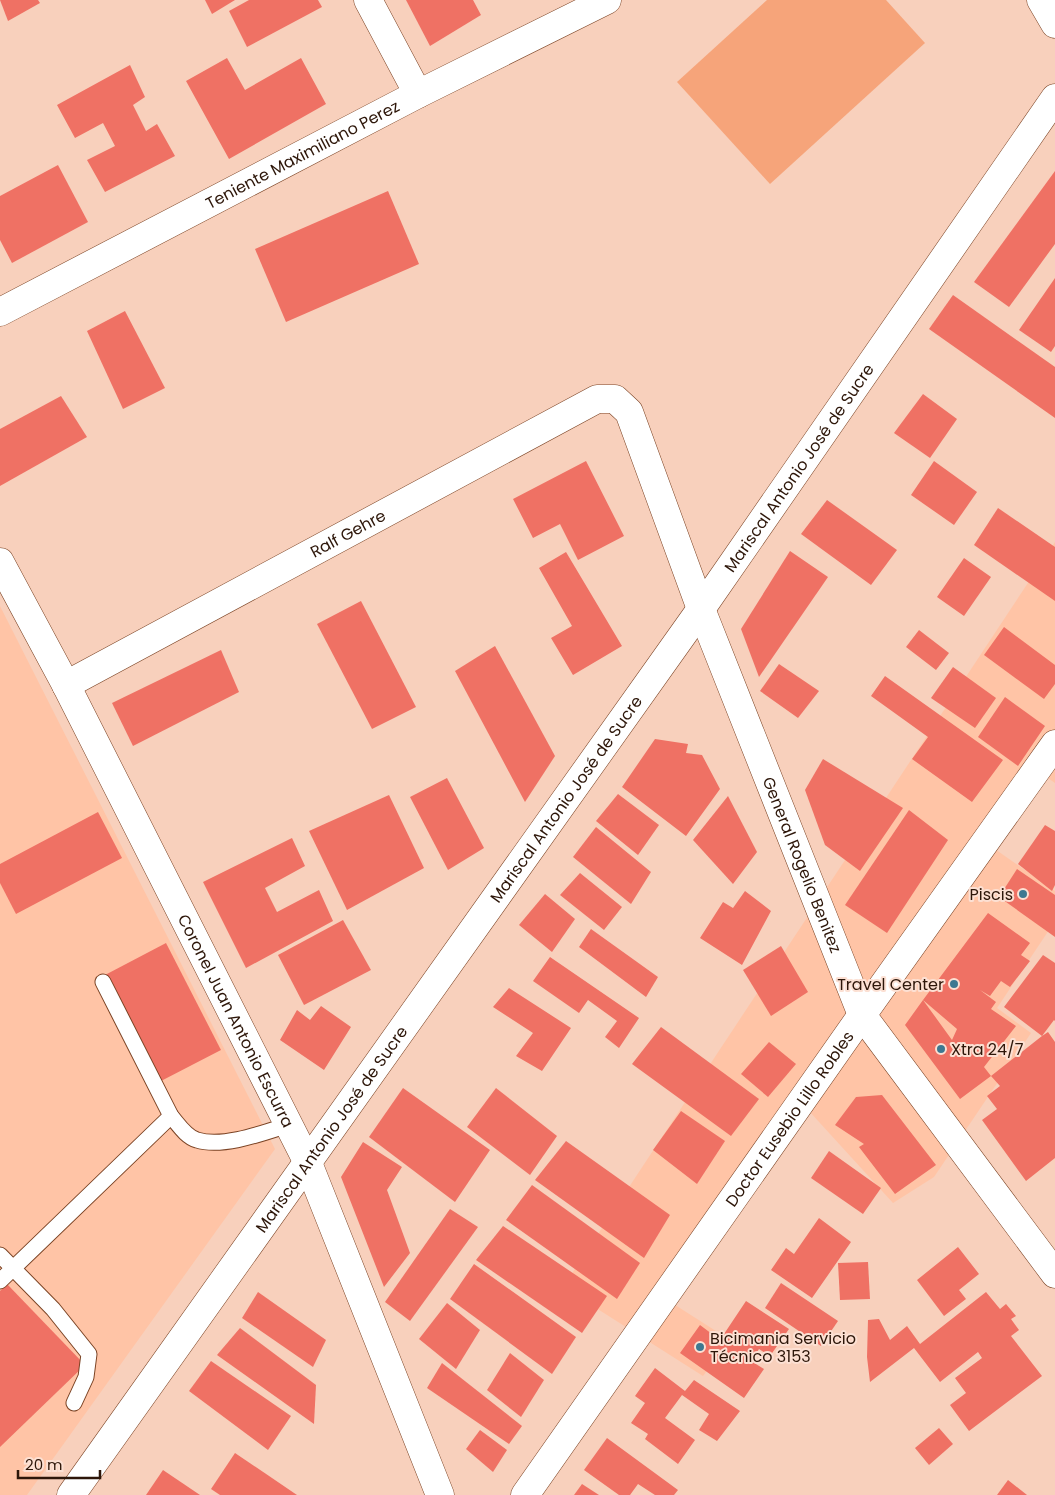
<svg xmlns="http://www.w3.org/2000/svg" width="1055" height="1495" font-family="Poppins,sans-serif">
  <style>
    .built { fill: #ffc4a6 }
    .green { fill: #f6a47a }
    .building { fill: #ef7164 }
    .lines { fill: none; stroke-linecap: round; stroke-linejoin: round }
    .service-casing { stroke: #7b4324; stroke-width: 17 }
    .minor-casing { stroke: #7b4324; stroke-width: 29 }
    .tertiary-casing { stroke: #7b4324; stroke-width: 29 }
    .secondary-casing { stroke: #7b4324; stroke-width: 29 }
    .service { stroke: #fff; stroke-width: 15 }
    .minor { stroke: #fff; stroke-width: 28 }
    .tertiary { stroke: #fff; stroke-width: 28 }
    .secondary { stroke: #fff; stroke-width: 28 }
    .poi-dot { fill: #3e7891; stroke: #fce0d3; stroke-width: 2 }
    .labels { text-anchor: middle; dominant-baseline: central; stroke-width: 4; stroke-linejoin: round; paint-order: stroke }
    .street-label { font-size: 16px; fill: #2d1609; stroke: #fce0d3 }
    .poi-label { font-size: 16px; fill: #2d1609; stroke: #fce0d3; text-anchor: end }
  </style>
  <rect width="100%" height="100%" fill="#f8d0bc"/>
  <g class="built">
    <path d="M1055,542V783L1042,774L992,847L1055,891V921L997,1008L1031,1033L934,1177L893,1203L809,1111L672,1303L730,1340L703,1376L563,1287Z"/>
    <path d="M0,606L275,1149L27,1495H0Z"/>
  </g>
  <path class="green" d="M767,0H886L925,43L770,184L677,82Z"/>
  <g class="building">
    <path d="M0,0H38L40,3L8,21Z"/>
    <path d="M205,0H235L212,14Z"/>
    <path d="M249,0H318L322,7L247,47L229,11Z"/>
    <path d="M406,0H473L481,15L430,46Z"/>
    <path d="M227,58L245,90L301,58L326,104L229,159L186,81Z"/>
    <path d="M130,65L145,97L133,105L146,131L157,124L175,156L105,192L87,160L115,146L103,123L75,138L57,105Z"/>
    <path d="M58,165L88,222L12,263L0,240V196Z"/>
    <path d="M1055,171V244L1009,307L974,282Z"/>
    <path d="M388,191L419,264L286,322L255,249Z"/>
    <path d="M1055,278V346L1051,352L1019,330Z"/>
    <path d="M953,295L1055,367V418L929,329Z"/>
    <path d="M125,311L165,388L123,409L87,331Z"/>
    <path d="M923,394L957,419L930,458L894,433Z"/>
    <path d="M61,396L87,437L0,486V429Z"/>
    <path d="M586,461L624,536L578,560L560,524L533,538L513,499Z"/>
    <path d="M934,461L977,492L954,525L911,495Z"/>
    <path d="M827,500L897,550L871,585L801,534Z"/>
    <path d="M998,508L1055,547V601L974,545Z"/>
    <path d="M790,551L828,577L759,677L741,629Z"/>
    <path d="M566,552L622,646L573,675L551,638L572,626L539,568Z"/>
    <path d="M964,558L991,577L964,616L937,597Z"/>
    <path d="M361,601L416,707L372,729L317,624Z"/>
    <path d="M1004,627L1055,665V684L1044,699L984,655Z"/>
    <path d="M919,630L949,653L936,670L906,647Z"/>
    <path d="M495,646L555,756L525,802L455,671Z"/>
    <path d="M221,650L239,692L133,746L112,703Z"/>
    <path d="M779,664L819,691L798,718L760,691Z"/>
    <path d="M953,667L996,698L975,728L931,698Z"/>
    <path d="M885,676L1003,760L972,802L912,759L928,737L871,696Z"/>
    <path d="M1005,697L1045,726L1018,766L978,737Z"/>
    <path d="M655,739L688,744L686,753L702,755L720,789L686,836L622,787Z"/>
    <path d="M823,759L903,808L860,871L825,845L805,790Z"/>
    <path d="M447,778L484,848L448,870L410,797Z"/>
    <path d="M618,794L659,825L638,855L596,821Z"/>
    <path d="M389,795L424,868L347,910L309,831Z"/>
    <path d="M728,796L757,852L733,884L693,840Z"/>
    <path d="M909,810L948,840L887,933L845,905Z"/>
    <path d="M98,812L122,858L16,914L0,883V864Z"/>
    <path d="M1045,825L1055,831V885L1052,891L1018,864Z"/>
    <path d="M596,827L651,872L631,904L573,857Z"/>
    <path d="M292,838L305,866L265,888L277,912L319,890L333,921L246,968L203,882Z"/>
    <path d="M1017,869L1055,895V937L999,897Z"/>
    <path d="M580,873L622,907L604,930L560,895Z"/>
    <path d="M745,891L771,911L742,965L700,938L723,902L733,908Z"/>
    <path d="M545,894L575,919L552,952L519,925Z"/>
    <path d="M988,913L1030,943L1021,955L1030,961L1010,987L1001,981L990,996L980,990L996,1002L991,1009L1016,1026L984,1067L991,1076L960,1099L905,1025L923,1000L952,1040L957,1029L923,1000Z"/>
    <path d="M343,920L371,970L304,1005L278,955Z"/>
    <path d="M591,929L658,977L646,997L579,947Z"/>
    <path d="M166,943L221,1050L161,1081L105,975Z"/>
    <path d="M781,946L808,992L771,1016L743,970Z"/>
    <path d="M1043,955L1055,963V1021L1054,1020L1042,1036L1048,1032L1055,1042V1158L1026,1181L982,1120L997,1109L987,1096L1000,1086L991,1076L1042,1036L1004,1007Z"/>
    <path d="M550,957L639,1018L619,1048L605,1037L617,1021L588,1000L579,1013L533,981Z"/>
    <path d="M509,988L571,1028L542,1071L516,1056L533,1033L493,1007Z"/>
    <path d="M321,1006L351,1027L324,1070L280,1040L297,1010L310,1020Z"/>
    <path d="M661,1027L759,1099L731,1136L632,1064Z"/>
    <path d="M769,1042L796,1064L768,1097L741,1074Z"/>
    <path d="M403,1088L490,1150L455,1202L369,1137Z"/>
    <path d="M496,1088L557,1136L530,1175L467,1127Z"/>
    <path d="M882,1095L936,1165L895,1194L859,1147L864,1144L835,1125L856,1097Z"/>
    <path d="M681,1111L725,1141L697,1184L653,1150Z"/>
    <path d="M566,1141L670,1215L644,1258L535,1180Z"/>
    <path d="M363,1142L402,1167L387,1190L410,1253L384,1287L341,1177Z"/>
    <path d="M829,1151L881,1188L863,1214L811,1178Z"/>
    <path d="M532,1185L640,1263L617,1299L506,1220Z"/>
    <path d="M450,1209L478,1227L410,1321L385,1302Z"/>
    <path d="M819,1218L851,1242L812,1298L771,1270L786,1248L794,1254Z"/>
    <path d="M503,1226L607,1296L582,1333L476,1260Z"/>
    <path d="M958,1247L979,1274L959,1290L966,1299L944,1316L917,1280Z"/>
    <path d="M868,1262L870,1299L840,1300L838,1263Z"/>
    <path d="M474,1264L576,1337L552,1374L450,1299Z"/>
    <path d="M781,1283L838,1321L821,1346L765,1308Z"/>
    <path d="M7,1284L85,1365L0,1447V1291Z"/>
    <path d="M258,1292L326,1340L313,1367L242,1318Z"/>
    <path d="M986,1292L1000,1309L1006,1304L1016,1316L1011,1319L1019,1330L1011,1336L1042,1376L969,1431L950,1405L966,1393L955,1378L982,1358L978,1352L940,1382L914,1348L870,1382L867,1357L868,1320L879,1319L890,1340L907,1326L920,1344Z"/>
    <path d="M746,1301L789,1329L770,1356L759,1349L751,1361L764,1369L744,1398L680,1353L700,1325L720,1340Z"/>
    <path d="M447,1303L480,1330L456,1369L419,1339Z"/>
    <path d="M240,1328L316,1385L314,1424L217,1355Z"/>
    <path d="M510,1353L544,1380L521,1417L487,1390Z"/>
    <path d="M211,1361L291,1416L268,1450L189,1391Z"/>
    <path d="M442,1363L522,1426L509,1444L427,1388Z"/>
    <path d="M655,1368L685,1391L694,1380L740,1411L717,1441L699,1430L709,1414L682,1395L665,1418L695,1440L678,1464L645,1439L648,1434L631,1423L645,1403L635,1396Z"/>
    <path d="M939,1428L953,1444L929,1465L915,1448Z"/>
    <path d="M480,1430L507,1450L493,1472L466,1449Z"/>
    <path d="M607,1438L678,1490L674,1495H655L638,1484L630,1495H619L584,1470Z"/>
    <path d="M235,1453L297,1495H220L211,1489Z"/>
    <path d="M163,1470L200,1495H146Z"/>
    <path d="M1008,1480L1027,1495H997Z"/>
    <path d="M582,1484L599,1495H574Z"/>
  </g>
  <g class="lines">
    <g class="service-casing">
      <g id="service">
        <path d="M103,982L171,1116C178,1124 186,1137 197,1140C223,1148 263,1133 288,1125"/>
        <path d="M0,1255L53,1309L89,1354L86,1377L74,1403"/>
        <path d="M0,1281L171,1116"/>
      </g>
    </g>
    <g class="minor-casing">
      <g id="minor">
        <path d="M368,0L418,94"/>
        <path d="M1041,0L1055,24"/>
        <path id="s1" d="M0,312L418,94L607,0"/>
        <path id="s2" d="M66,685L597,399H615L629,412L701,609L862,1015L1055,1274"/>
        <path id="s3" d="M71,1495L701,609L1055,98"/>
      </g>
    </g>
    <g class="tertiary-casing">
      <g id="tertiary">
        <path id="s4" d="M0,562L66,685L308,1163L440,1495"/>
      </g>
    </g>
    <g class="secondary-casing">
      <g id="secondary">
        <path id="s5" d="M525,1495L862,1015L1055,744"/>
      </g>
    </g>
    <use href="#service" class="service"/>
    <use href="#minor" class="minor"/>
    <use href="#tertiary" class="tertiary"/>
    <use href="#secondary" class="secondary"/>
  </g>
  <g class="poi-dot">
    <circle cx="1023" cy="894" r="5"/>
    <circle cx="954" cy="984" r="5"/>
    <circle cx="941" cy="1049" r="5"/>
    <circle cx="700" cy="1347" r="5"/>
  </g>
  <g class="labels">
    <g class="street-label">
      <text stroke="none"><textPath href="#s1" startOffset="341">Teniente Maximiliano Perez</textPath></text>
      <text stroke="none"><textPath href="#s3" startOffset="1259">Mariscal Antonio José de Sucre</textPath></text>
      <text stroke="none"><textPath href="#s2" startOffset="320">Ralf Gehre</textPath></text>
      <text stroke="none"><textPath href="#s3" startOffset="854">Mariscal Antonio José de Sucre</textPath></text>
      <text stroke="none"><textPath href="#s2" startOffset="1125">General Rogelio Benitez</textPath></text>
      <text stroke="none"><textPath href="#s4" startOffset="516">Coronel Juan Antonio Escurra</textPath></text>
      <text stroke="none"><textPath href="#s5" startOffset="460">Doctor Eusebio Lillo Robles</textPath></text>
      <text stroke="none"><textPath href="#s3" startOffset="449">Mariscal Antonio José de Sucre</textPath></text>
    </g>
    <g class="poi-label">
      <text x="1013" y="894">Piscis</text>
      <text x="944" y="984">Travel Center</text>
      <text x="951" y="1049" text-anchor="start">Xtra 24/7</text>
      <text x="710" y="1338" text-anchor="start">Bicimania Servicio<tspan x="710" dy="18">Técnico 3153</tspan></text>
    </g>
  </g>
  <path d="M18 1470v8h82v-8" fill="none" stroke="#2d1609" stroke-width="2.5"/>
  <text x="25" y="1470" font-size="15" fill="#2d1609" stroke="#fce0d3" stroke-width="4" paint-order="stroke">20 m</text>
</svg>
